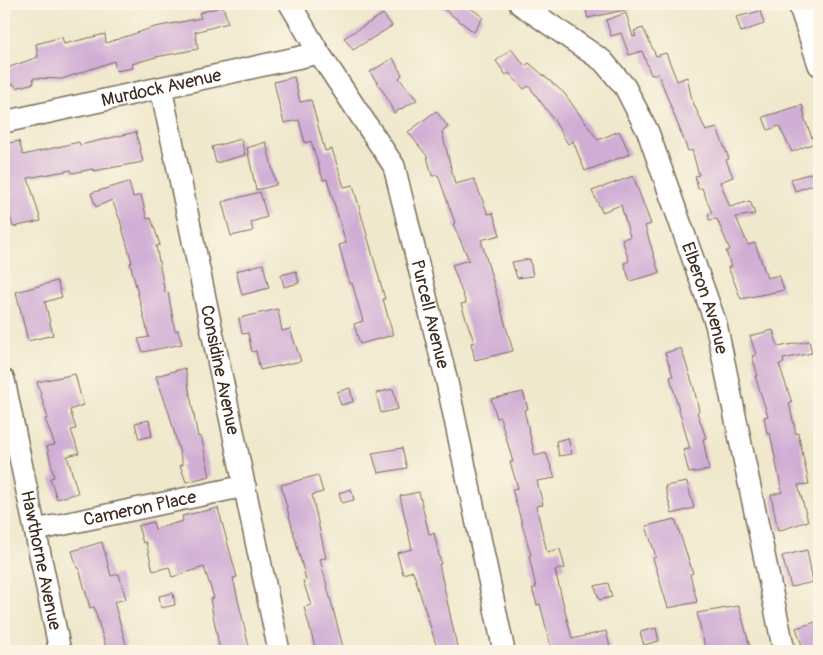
<svg xmlns="http://www.w3.org/2000/svg" width="823" height="655" font-family="Pangolin,sans-serif">
  <style>
    .building { fill: #d0add5 }
    .lines { fill: none; stroke-linecap: round; stroke-linejoin: round }
    .minor-casing { stroke: #7a6c5b; stroke-width: 24 }
    .minor { stroke: #fff; stroke-width: 21 }
    .labels { text-anchor: middle; dominant-baseline: central; stroke-width: 5; stroke-linejoin: round; paint-order: stroke }
    .street-label { font-size: 18px; fill: #3b2a1e; stroke: #fcf5e5 }
  </style>
  <rect width="100%" height="100%" fill="#fcf5e5"/>
  <filter id="ink" filterUnits="userSpaceOnUse"><feTurbulence type="fractalNoise" baseFrequency=".02" numOctaves="2"/><feDisplacementMap in="SourceGraphic" scale="10" xChannelSelector="R" yChannelSelector="G"/><feConvolveMatrix kernelMatrix="1 2 1 2 8 2 1 2 1" color-interpolation-filters="sRGB"/></filter>
  <filter id="wash" filterUnits="userSpaceOnUse"><feTurbulence type="fractalNoise" baseFrequency=".0096" numOctaves="4" result="noise"/><feDisplacementMap in="SourceGraphic" scale="20" xChannelSelector="R" yChannelSelector="G"/><feGaussianBlur stdDeviation="1.12" result="paint"/><feColorMatrix in="noise" values="0 0 0 0 0 0 0 0 0 0 0 0 0 0 0 0 0 1.4 0 .05"/><feComposite in="paint" operator="in"/></filter>
  <g filter="url(#wash)">
    <rect width="100%" height="100%" fill="#efe8cc"/>
    <g id="blocks">
      <g class="building">
        <path d="M437,4H465L483,17L474,32Z"/>
        <path d="M584,4H628L629,9L588,18Z"/>
        <path d="M223,6L228,23L195,32L198,49L156,57L132,64L133,68L116,71L114,61L62,79L33,78L34,83L16,88L14,84L4,87V69L38,57L36,44L62,37L64,44L105,34L106,43L155,27L201,18L199,13Z"/>
        <path d="M760,11L764,24L741,32L736,17Z"/>
        <path d="M626,13L633,37L636,36L634,31L643,28L656,56L666,53L677,81L687,77L692,100L706,131L717,128L729,159L726,160L733,177L720,182L730,207L750,201L755,214L736,217L748,245L755,243L767,278L779,275L784,290L741,299L728,267H731L726,251L730,250L717,219L709,220L708,214L712,213L702,188L698,189L695,176L699,175L692,150L688,151L658,73L651,75L642,51L629,55L621,33L611,36L606,20Z"/>
        <path d="M383,14L392,26L353,50L344,38Z"/>
        <path d="M511,49L525,66L529,63L564,93L598,140L619,131L630,154L585,171L573,141L568,144L554,120L529,86L524,89L509,73L506,75L496,61Z"/>
        <path d="M393,58L402,75L399,78L417,100L394,113L386,96L370,72Z"/>
        <path d="M294,77L300,102L311,100L325,151L332,149L344,187L353,185L385,299H383L393,335L360,344L354,324L363,321L352,283L350,284L345,267L339,245L346,243L327,179L323,180L311,141L305,143L299,120L284,123L278,100L274,82Z"/>
        <path d="M802,105L805,116L804,117L814,143L792,152L779,126L768,130L763,117Z"/>
        <path d="M436,111L448,127L442,132L455,184L474,179L488,214L493,213L500,235L481,240L513,351L475,360L471,343L474,342L461,304L466,303L452,265L469,260L453,224L455,223L438,175L432,176L427,156L408,132Z"/>
        <path d="M136,132L143,162L94,171L93,169L72,173L71,170L28,178L41,221L13,227L7,204L4,205V144L19,141L23,155L79,142L80,145Z"/>
        <path d="M241,139L245,155L216,163L212,147Z"/>
        <path d="M266,142L276,185L256,190L247,148Z"/>
        <path d="M819,171V183L795,191L791,179Z"/>
        <path d="M633,176L651,224L645,226L659,273L630,281L624,263L629,261L622,239L630,237L621,205L602,212L592,191Z"/>
        <path d="M129,182L133,197L141,195L147,219L151,218L160,245L156,246L165,293L168,292L175,331L178,330L182,344L143,352L138,339L149,337L130,263H132L120,220L112,200L96,207L91,193Z"/>
        <path d="M260,192L267,217L251,222L253,231L231,236L222,202Z"/>
        <path d="M530,259L533,276L517,278L512,262Z"/>
        <path d="M263,264L269,288L242,295L236,271Z"/>
        <path d="M296,271L299,283L284,287L281,275Z"/>
        <path d="M57,281L62,297L45,302L53,335L28,341L16,292Z"/>
        <path d="M278,309L282,331L290,329L301,361L260,370L256,351L252,352L248,333L242,334L239,318Z"/>
        <path d="M773,330L778,347L809,341L812,353L783,359L784,363L779,364L792,403H789L796,434L798,433L809,484L798,485L808,521L778,531L771,495L782,492L770,433L767,434L764,417L768,416L755,376H758L752,356L756,355L750,336Z"/>
        <path d="M681,348L694,388L699,411L697,412L706,438L703,439L709,470L689,473L683,450L690,449L670,377L673,376L665,353Z"/>
        <path d="M185,368L198,437L201,436L210,476L186,482L180,465H183L169,413L156,376Z"/>
        <path d="M75,374L83,405L70,410L76,429L71,430L79,453L67,456L78,493L57,499L50,478L54,477L47,446L55,445L45,419L48,418L37,382Z"/>
        <path d="M350,388L353,402L341,405L337,392Z"/>
        <path d="M393,389L398,409L381,413L376,393Z"/>
        <path d="M523,392L528,409L524,410L535,456L546,453L555,478L537,481L543,505L536,506L547,552L560,549L565,568L555,570L572,639L606,631L610,647L589,651H552L540,604L537,605L532,588H536L529,556L531,555L512,489L518,488L510,462H513L500,417L497,418L491,399Z"/>
        <path d="M149,420L152,436L139,439L135,423Z"/>
        <path d="M568,438L572,454L559,456L556,441Z"/>
        <path d="M402,448L407,468L378,473L372,453Z"/>
        <path d="M318,475L323,492L312,495L326,558L320,559L344,651H316L304,607L311,605L303,581L306,580L281,485Z"/>
        <path d="M687,482L694,508L672,514L665,486Z"/>
        <path d="M351,489L354,500L342,503L339,493Z"/>
        <path d="M419,492L429,534L434,533L441,564H439L458,651H438L413,571L403,574L397,553L412,549L400,496Z"/>
        <path d="M218,508L237,577L233,578L249,647L232,651H220L210,599L214,598L204,567L172,577L169,567L153,571L146,542L143,543L138,526L153,522L155,529L183,521L182,516Z"/>
        <path d="M675,519L693,573L690,574L697,602L668,608L653,558L656,557L646,526Z"/>
        <path d="M102,542L111,576L119,574L126,599L114,602L128,651H107L94,607L90,608L79,568H77L72,551Z"/>
        <path d="M807,550L813,582L791,587L782,556Z"/>
        <path d="M608,583L612,597L599,600L595,586Z"/>
        <path d="M173,593L175,605L161,608L159,596Z"/>
        <path d="M739,606L751,651H706L697,613Z"/>
        <path d="M819,621V651H804L796,628Z"/>
        <path d="M656,628L659,641L644,645L640,632Z"/>
      </g>
    </g>
  </g>
  <g filter="url(#ink)">
    <use href="#blocks" fill-opacity="0" stroke="#7a6c5b" stroke-width="1"/>
    <g class="lines">
      <g class="minor-casing">
        <g id="minor">
          <path id="s1" d="M290,4L319,53L394,166L447,382L504,651"/>
          <path id="s2" d="M520,4L603,61L625,87L648,132L716,324L784,651"/>
          <path d="M799,4L819,65"/>
          <path id="s3" d="M161,88L279,651"/>
          <path id="s4" d="M4,122L319,53"/>
          <path id="s5" d="M4,380L60,651"/>
          <path id="s6" d="M36,530L245,486"/>
        </g>
      </g>
      <use href="#minor" class="minor"/>
    </g>
  </g>
  <g class="labels">
    <g class="street-label">
      <text stroke="none"><textPath href="#s4" startOffset="161">Murdock Avenue</textPath></text>
      <text stroke="none"><textPath href="#s2" startOffset="361">Elberon Avenue</textPath></text>
      <text stroke="none"><textPath href="#s1" startOffset="345">Purcell Avenue</textPath></text>
      <text stroke="none"><textPath href="#s3" startOffset="288">Considine Avenue</textPath></text>
      <text stroke="none"><textPath href="#s6" startOffset="106">Cameron Place</textPath></text>
      <text stroke="none"><textPath href="#s5" startOffset="184">Hawthorne Avenue</textPath></text>
    </g>
  </g>
  <rect width="823" height="655" fill="none" stroke="#fcf5e5" stroke-width="20"/>
</svg>
